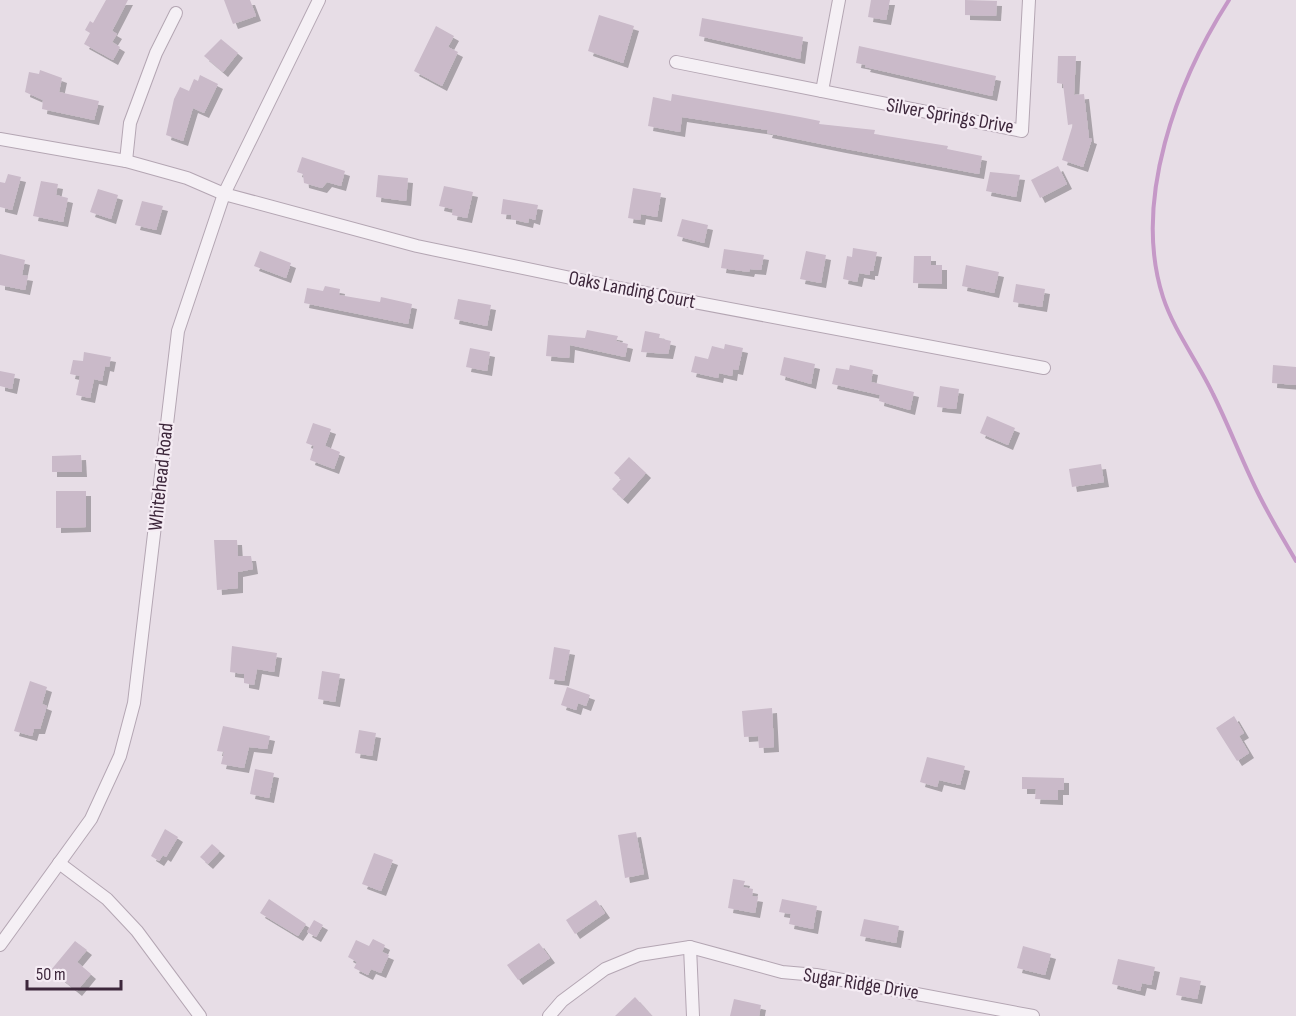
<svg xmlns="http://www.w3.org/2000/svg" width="1296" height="1016" font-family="'Sofia Sans Condensed',sans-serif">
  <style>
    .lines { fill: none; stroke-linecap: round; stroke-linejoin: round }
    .stream { stroke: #c598c7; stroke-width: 4 }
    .building { fill: #cabac9; filter: url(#shadow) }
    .minor-casing { stroke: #b4a6b3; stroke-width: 14 }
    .minor { stroke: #f5f0f5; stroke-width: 12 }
    .labels { text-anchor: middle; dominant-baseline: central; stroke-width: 4.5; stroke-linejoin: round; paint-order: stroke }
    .street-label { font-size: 20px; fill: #3d273b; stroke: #f5ecf4 }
  </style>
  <defs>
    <filter id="shadow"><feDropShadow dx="5" dy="5" stdDeviation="0" flood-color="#0004"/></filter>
  </defs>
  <rect width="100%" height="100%" fill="#e7dde6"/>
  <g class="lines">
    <path class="stream" d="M1229,0C1177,81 1132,201 1163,297C1174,331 1198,362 1213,394C1230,428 1243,464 1260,497C1271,519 1284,540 1296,561"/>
  </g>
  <g class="building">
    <path d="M106,0H128L112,31L117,34L112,42L120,47L113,60L84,44L90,33L85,30L90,21L93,23Z"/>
    <path d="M224,0H250L256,16L233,24Z"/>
    <path d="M871,0H890L886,20L868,17Z"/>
    <path d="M965,0L997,1L996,16L965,15Z"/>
    <path d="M599,15L634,26L623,63L588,51Z"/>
    <path d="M702,18L803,37L800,59L699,36Z"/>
    <path d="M436,26L454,36L448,47L458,52L442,86L414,71Z"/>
    <path d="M221,39L238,53L223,72L204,56Z"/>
    <path d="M859,46L996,76L992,96L865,67L866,65L856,63Z"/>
    <path d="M1058,56H1076L1074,95L1084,94L1089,138L1092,139L1083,167L1062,160L1073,124L1068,125L1063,84L1057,83Z"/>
    <path d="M40,70L62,78L59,92L99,101L94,120L42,109L43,100L25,92L29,72L39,74Z"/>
    <path d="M200,75L218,84L204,113L193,108L183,141L166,135L174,99L180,87L189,91L194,79L198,81Z"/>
    <path d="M672,94L800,117L820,121L819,124L875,130L874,134L948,146L947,149L982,156L979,174L841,148L767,133L768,130L682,117L680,132L648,126L653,97L671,101Z"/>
    <path d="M302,157L345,171L341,186L327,182L322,188L304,183L303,174L297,172Z"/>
    <path d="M1058,166L1067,184L1040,198L1031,180Z"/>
    <path d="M990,172L1020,175L1016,197L986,191Z"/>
    <path d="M8,174L21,177L12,210L0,207V182L5,183Z"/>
    <path d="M378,175L408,178L406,201L376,197Z"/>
    <path d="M41,181L58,184L56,195L68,198L63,222L33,216Z"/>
    <path d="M444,186L473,192L467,218L452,215L453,209L439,206Z"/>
    <path d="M633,188L661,193L657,217L641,214L640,220L628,218Z"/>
    <path d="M98,189L118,195L111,219L90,212Z"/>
    <path d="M503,199L538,205L535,220L529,218L528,223L511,219V215L501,214Z"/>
    <path d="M142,201L163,206L156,230L135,225Z"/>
    <path d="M682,219L708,225L704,243L677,236Z"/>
    <path d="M853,248L877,252L873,271H870V275L859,273L857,282L843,279L847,256L852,257Z"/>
    <path d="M724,249L764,255L761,270L750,269L749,272L721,268Z"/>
    <path d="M260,251L291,263L286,278L254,266Z"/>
    <path d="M806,251L826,255L821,283L800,279Z"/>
    <path d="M0,254L25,260L22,275L28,276L25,290L0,285Z"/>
    <path d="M914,256H931V265H942V284L913,283Z"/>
    <path d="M966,265L999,272L994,293L962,286Z"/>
    <path d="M1016,284L1045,289L1042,307L1013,302Z"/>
    <path d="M325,286L340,289L339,295L380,302L381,297L412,304L408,324L304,303L307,288L323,291Z"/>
    <path d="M458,299L491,305L487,326L454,319Z"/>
    <path d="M587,330L618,336L616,341L628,344L625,357L570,345L569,358L546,356L548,335L585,338Z"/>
    <path d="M645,331L660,334L659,338L671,341L668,354L641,352Z"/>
    <path d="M725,344L743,348L738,370L733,369L732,376L719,373L718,378L691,372L695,356L708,359L712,346L724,349Z"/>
    <path d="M470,348L490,352L487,371L466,367Z"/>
    <path d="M84,352L111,357L109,367L105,366L102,381L94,379L90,398L76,395L80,376L70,374L73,360L83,361Z"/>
    <path d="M784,357L815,364L811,384L780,375Z"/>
    <path d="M850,365L873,370L871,382L914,392L910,410L879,401L880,395L832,384L836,368L849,370Z"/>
    <path d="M1273,365L1296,367V385L1272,383Z"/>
    <path d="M0,371L15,374L12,389L0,386Z"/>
    <path d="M940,386L959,389L956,409L937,407Z"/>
    <path d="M987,416L1015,428L1008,445L980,433Z"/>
    <path d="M313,423L331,429L325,446L340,452L334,469L310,460L314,446L306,443Z"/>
    <path d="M81,455L82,472H52V456Z"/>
    <path d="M629,457L646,473L623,499L612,489L621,479L614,473Z"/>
    <path d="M1101,464L1104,482L1072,487L1069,469Z"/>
    <path d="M56,491H86V527L56,528Z"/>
    <path d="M214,540H237L238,556H251L253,569L238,572V588L217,590Z"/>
    <path d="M232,646L277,653L274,672L257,669L254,685L244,683V674L230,672Z"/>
    <path d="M554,647L570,650L564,681L549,679Z"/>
    <path d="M322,671L340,674L335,702L318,699Z"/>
    <path d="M30,681L47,687L42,704L47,706L40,729H34L32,736L14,731Z"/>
    <path d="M567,687L590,695L586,706L578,703L576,710L561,705Z"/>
    <path d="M772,708L774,747L759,748L758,736L744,737L742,711Z"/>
    <path d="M1234,716L1244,733L1239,736L1249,753L1237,761L1216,728Z"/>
    <path d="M223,726L270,736L267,749L249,747L244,768L221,764L224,752L217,751Z"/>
    <path d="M359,730L376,733L372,756L355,753Z"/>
    <path d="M927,757L965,766L960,785L939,780L937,787L920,782Z"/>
    <path d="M255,769L274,773L269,798L250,794Z"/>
    <path d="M1022,777L1064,778V790H1058V800L1035,799L1036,789H1022Z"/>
    <path d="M165,829L178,837L166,857L163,855L159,861L151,856Z"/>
    <path d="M636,832L644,874L625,878L618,835Z"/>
    <path d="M212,844L220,851L208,864L200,857Z"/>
    <path d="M374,853L393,860L381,891L362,884Z"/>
    <path d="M733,879L745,881L743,887L753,889L752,896L758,897L755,913L728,908Z"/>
    <path d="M269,899L306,924L298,936L260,913Z"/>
    <path d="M782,899L817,906L813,929L789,924L791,914L779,912Z"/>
    <path d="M596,900L605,913L575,934L566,920Z"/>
    <path d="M864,919L899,926L896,943L860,936Z"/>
    <path d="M314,920L323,925L316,937L307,932Z"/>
    <path d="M373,939L385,945L382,952L389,955L381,973L371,969L368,975L354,968L357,962L348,957L356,940L369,946Z"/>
    <path d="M75,941L87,950L77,962L91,974L77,991L51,970Z"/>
    <path d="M539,943L550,958L518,980L507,965Z"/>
    <path d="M1023,946L1051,954L1045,975L1017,968Z"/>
    <path d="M1118,959L1155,967L1151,985L1142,983L1140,991L1112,984Z"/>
    <path d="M1180,977L1201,981L1197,999L1176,995Z"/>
    <path d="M635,997L652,1016H615Z"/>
    <path d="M734,999L761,1005L759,1016H730Z"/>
  </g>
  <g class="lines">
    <g class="minor-casing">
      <g id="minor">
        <path d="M676,62L1022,131L1029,0"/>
        <path d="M822,91L839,0"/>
        <path d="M0,139L126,161L187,178L224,194L417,246L614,287L1044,368"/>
        <path d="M126,161L130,123L156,53L176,13"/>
        <path d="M59,863L107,899L137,931L200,1016"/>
        <path d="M0,945L91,819L120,756L134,703L178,331L224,194L319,0"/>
        <path d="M690,947L693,1016"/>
        <path d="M549,1016L562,1001L605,969L639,955L690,947L782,972L816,975L1033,1016"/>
      </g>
    </g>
    <use href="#minor" class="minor"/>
  </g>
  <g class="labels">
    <g class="street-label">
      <text transform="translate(950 116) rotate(10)">Silver Springs Drive</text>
      <text transform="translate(632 290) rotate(11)">Oaks Landing Court</text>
      <text transform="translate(161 477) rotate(-84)">Whitehead Road</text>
      <text transform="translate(861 984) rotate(9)">Sugar Ridge Drive</text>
    </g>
  </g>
  <path d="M27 980v9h94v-9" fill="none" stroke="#3d273b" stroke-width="3"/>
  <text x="36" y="980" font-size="18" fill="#3d273b" stroke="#f5ecf4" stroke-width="4.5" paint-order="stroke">50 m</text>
</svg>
